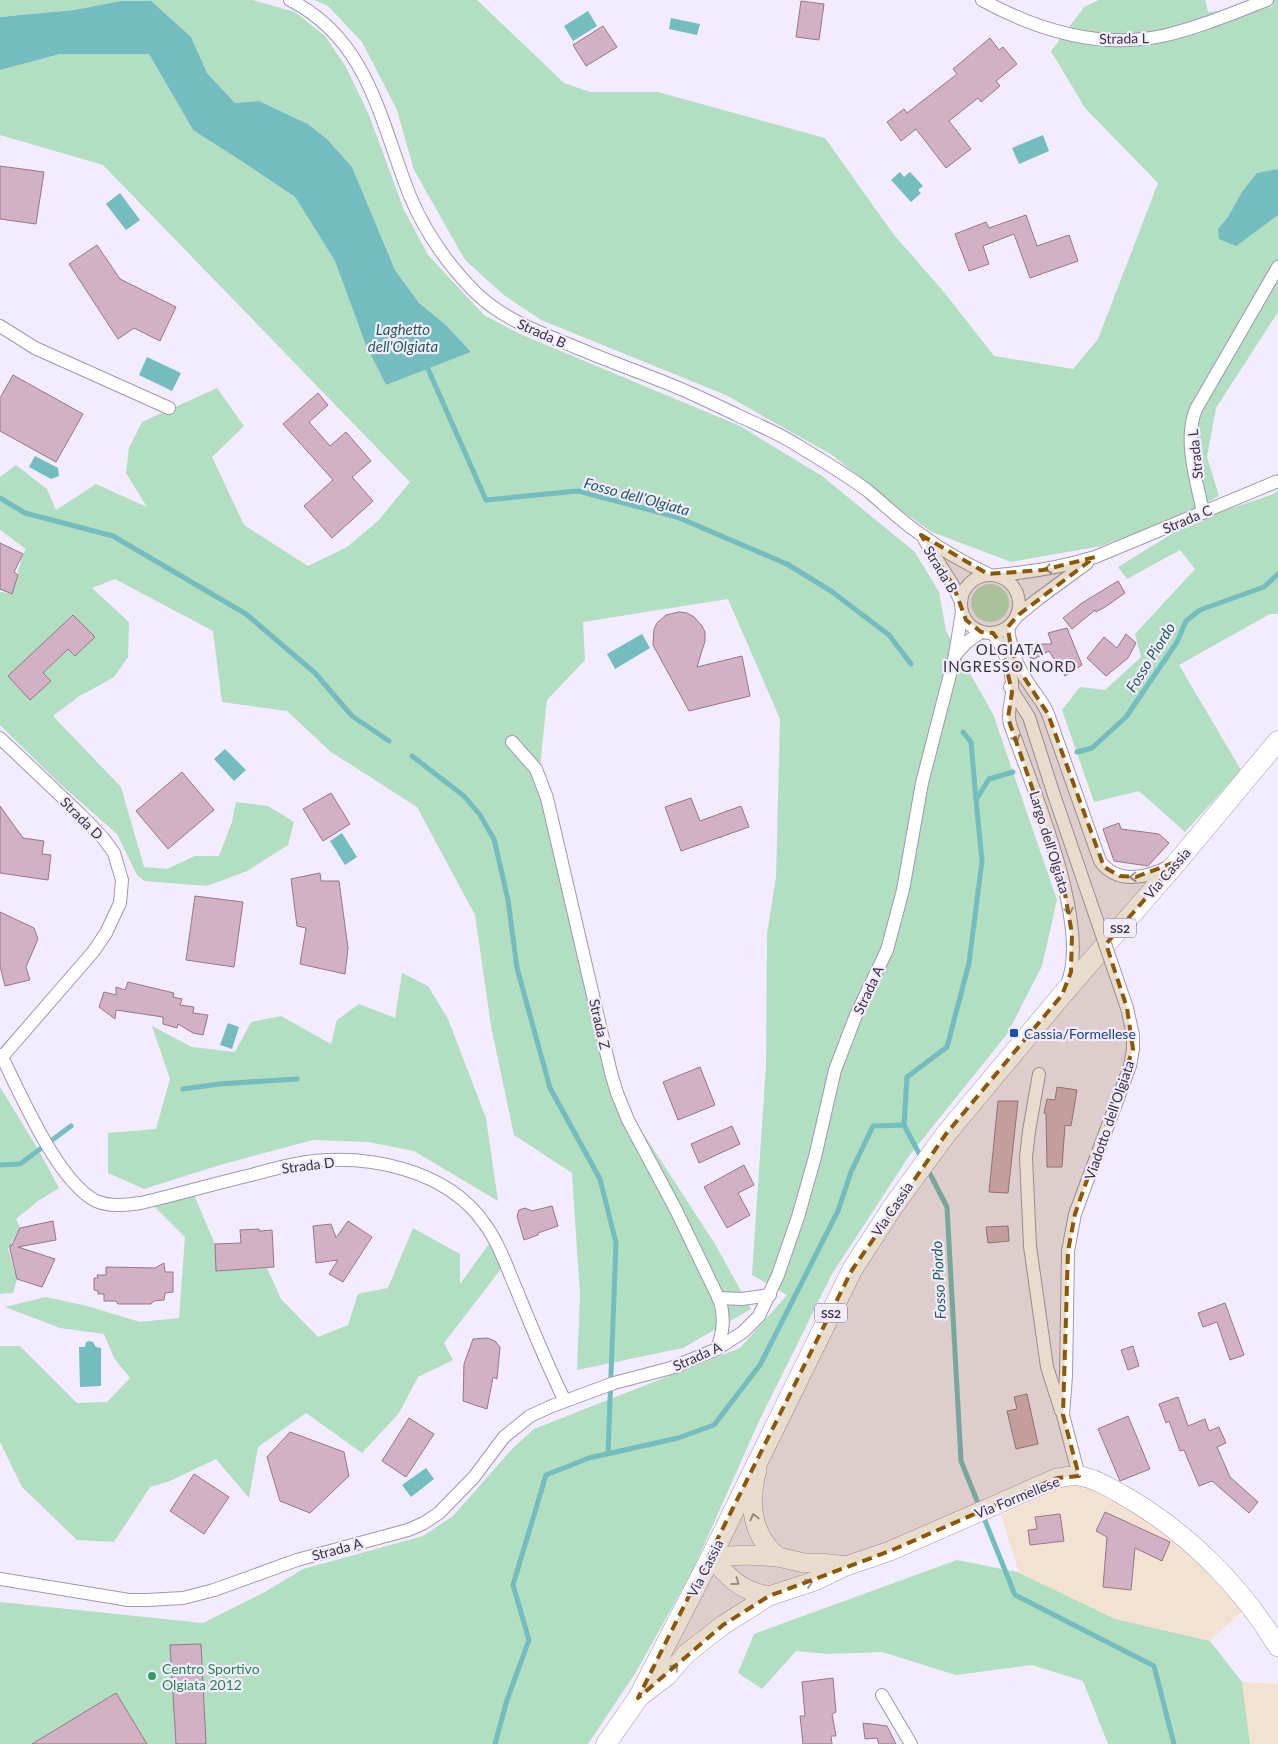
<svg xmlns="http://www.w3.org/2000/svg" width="1278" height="1744" font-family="Lato,sans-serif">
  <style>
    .industrial { fill: #f3e2d1 }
    .green { fill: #b2dec1 }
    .water { fill: #73bcbf }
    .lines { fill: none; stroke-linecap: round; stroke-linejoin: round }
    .stream { stroke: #73bcbf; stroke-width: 5 }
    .building { fill: #d1b1c3; stroke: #967789 }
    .street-casing { stroke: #a296b4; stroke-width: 14 }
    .secondary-casing { stroke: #a296b4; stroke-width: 20 }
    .primary-casing { stroke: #a296b4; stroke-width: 21 }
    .street { stroke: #fff; stroke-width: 12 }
    .secondary { stroke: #fff; stroke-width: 19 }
    .primary { stroke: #fff; stroke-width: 20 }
    .street-bridge-casing { stroke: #a296b4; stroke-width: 14; stroke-linecap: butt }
    .street-bridge { stroke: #fff; stroke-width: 12 }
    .oneway { stroke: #9c9aa0 }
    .marked { fill: #8b5703; fill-opacity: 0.2; stroke: #8b5703; stroke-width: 4; stroke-dasharray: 10 6; stroke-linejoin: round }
    .transit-dot { fill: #1a4fb4; stroke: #f3ebff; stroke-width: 2 }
    .leisure-dot { fill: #2e9e5b; stroke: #f3ebff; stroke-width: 2 }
    .labels { text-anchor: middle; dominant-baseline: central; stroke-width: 4.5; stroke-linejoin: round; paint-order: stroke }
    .shield { fill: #f3ebff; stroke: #716b79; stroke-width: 1 }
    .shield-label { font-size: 12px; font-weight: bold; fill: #393440 }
    .street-label { font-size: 14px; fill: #393440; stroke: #f3ebff }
    .transit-label { font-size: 14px; fill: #164399; stroke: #f3ebff; text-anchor: start }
    .leisure-label { font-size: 14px; fill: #27864d; stroke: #f3ebff; text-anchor: start }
    .water-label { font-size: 15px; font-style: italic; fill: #215e61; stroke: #f3ebff }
    .neighbourhood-label { font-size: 15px; letter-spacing: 1px; fill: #393440; stroke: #f3ebff }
  </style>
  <rect width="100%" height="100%" fill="#f3ebff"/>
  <g class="industrial">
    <path d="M1079,1484L1102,1494L1141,1516L1186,1551L1243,1610L1210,1641L1115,1619L1021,1580L1001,1515L1060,1487Z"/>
    <path d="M1242,1682L1278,1684V1744H1250Z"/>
  </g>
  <g class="green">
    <path d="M0,0H252L295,12L325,36L346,67L369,115L404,210L428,255L484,315L520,334L740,426L822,476L915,552L939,592L946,631L993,714L1057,900L1042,966L1007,1034L909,1156L832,1274L759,1421L693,1570L636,1672L588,1744H0V1602L203,1623L263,1593L303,1569L423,1536L453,1516L512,1449L534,1429L740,1348L787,1295L752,1275L766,1066L767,934L776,877L780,719L728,599L583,622L585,660L547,700L539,776L617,1093L715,1244L751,1309L683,1348L577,1370L580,1295L572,1173L514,1135L491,1026L475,915L417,807L331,752L287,711L222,702L213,631L115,579L92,588L129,622L128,657L114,677L78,697L53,716L121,787L144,867L167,869L195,856H219L232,822L236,802L268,806L294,822L288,845L247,871L207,886L145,881L137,875L117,834L59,783L0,725V592L12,594L23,554L26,549L0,530V477L16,465L47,489L56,510L96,484L147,507L126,473L129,448L142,422L217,388L244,426L212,457L244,525L308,566L347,547L378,521L410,482L103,165L0,135V70L60,54H149L193,130L246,164L295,197L335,261L365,343L386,385L471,352L446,325L419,303L395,270L352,167L327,139L308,124L259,101L235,103L207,73L191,37L121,1L74,10L0,17Z"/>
    <path d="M314,0H477L564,83L590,92H658L825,138L894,235L944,292L994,356L1073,369L1098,339L1158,183L1085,108L1051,51L1084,7L1099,0H1205L1208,12L1272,7L1274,0H1278V312L1216,408L1207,457L1219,496L1186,514L1101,546L1011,562L932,532L903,512L832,455L726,395L541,320L504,295L465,260L414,170L397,110L362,42L328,6Z"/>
    <path d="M1278,491V614H1270L1179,665L1241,770L1185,832L1139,791L1094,802L1062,710L1080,687L1105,690L1141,657L1135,634L1195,569L1180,550L1127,579L1118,567L1191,522L1271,495Z"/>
    <circle cx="990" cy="603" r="19"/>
    <path d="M402,973L428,986L448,1019L486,1118L498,1201L414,1151L368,1142L313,1140L220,1165L144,1189L108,1173V1133L156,1129L170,1079L152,1026L192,1047L235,1052L251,1022L281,1016L331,1044L337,1020L359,1004L395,1018Z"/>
    <path d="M0,1087L39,1151L59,1188L38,1201L16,1219L20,1228L8,1249L17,1279L13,1293L0,1294Z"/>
    <path d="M194,1195L215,1244L216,1271L267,1268L281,1299L318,1337L348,1325L358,1294L388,1288L413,1228L460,1254V1284L491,1241L501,1269L444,1343L453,1360L418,1377L399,1413L362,1453L306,1413L258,1447L249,1498L216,1459L170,1481L150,1487L114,1542L77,1540L22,1487L0,1442V1346H20L77,1403L107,1402L130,1378L114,1358L104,1334L60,1328L5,1307L46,1297L87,1306L140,1322L179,1318L185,1237L154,1206Z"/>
    <path d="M957,1560L1017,1572L1115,1619L1210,1641L1242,1682L1250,1744H1108L1083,1681L1032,1665L956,1675L882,1652L829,1654L796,1651L762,1689L738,1673L754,1634Z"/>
  </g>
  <g class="water">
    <path d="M121,1H151L191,37L207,73L235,103L259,101L308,124L327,139L352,167L395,270L419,303L446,325L471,352L386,385L365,343L335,261L295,197L246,164L193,130L149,54H60L0,70V17L74,10Z"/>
    <path d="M588,11L597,26L573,41L564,26Z"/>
    <path d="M671,18L700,24L697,35L669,29Z"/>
    <path d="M1043,135L1049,151L1019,164L1012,148Z"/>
    <path d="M1278,169V215L1236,246L1219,239L1218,229L1228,217L1242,192L1257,173Z"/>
    <path d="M900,172L904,177L910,172L923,186L918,190L921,193L911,202L891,180Z"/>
    <path d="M120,193L140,220L126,230L106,204Z"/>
    <path d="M147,357L181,373L172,391L139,375Z"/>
    <path d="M35,456L58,468L59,476L51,479L29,467Z"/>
    <path d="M642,634L650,648L615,669L607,654Z"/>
    <path d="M225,749L246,770L234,781L214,759Z"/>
    <path d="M342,833L357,857L345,865L330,841Z"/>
    <path d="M228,1023L239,1027L232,1049L220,1045Z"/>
    <path d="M89,1341L93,1342L96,1347L101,1348V1386L80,1387L79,1347H85L86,1342Z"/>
    <path d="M426,1468L434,1479L411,1497L402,1485Z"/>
  </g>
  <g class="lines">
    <g class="stream">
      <path d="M428,369L486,500L578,491L677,517L787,564L831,591L889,635L911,664"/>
      <path d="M0,498L25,513L113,536L246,614L315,673L352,716L389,741"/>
      <path d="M963,732L971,742L976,800"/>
      <path d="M1077,752L1092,748L1126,717L1177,642L1186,621L1200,610L1264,587L1278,574"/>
      <path d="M412,756L464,796L480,815L494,839L508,900L517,968L550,1088L600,1179L616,1243L608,1453"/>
      <path d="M183,1089L219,1084L297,1079"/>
      <path d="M922,1159L904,1125L907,1077L947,1047L969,963L982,861L976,800L989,779L1013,772"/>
      <path d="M0,1165L20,1164L71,1126"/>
      <path d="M927,1168L947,1207L961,1461L1015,1595L1154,1666L1174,1744"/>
      <path d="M495,1744L507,1700L529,1640L513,1585L546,1475L589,1458L678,1438L714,1425L760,1365L838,1211L851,1172L873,1126L904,1125"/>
    </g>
  </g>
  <g class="building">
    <path d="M801,1L824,4L819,40L796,37Z"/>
    <path d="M603,26L617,47L586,66L573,45Z"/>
    <path d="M990,38L999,50L1003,47L1017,64L996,81L1000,86L981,102L978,98L949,121L971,149L946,168L916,129L901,141L887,122L904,109L907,113L957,74L953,69Z"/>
    <path d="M0,166L44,172L36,224L0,219Z"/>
    <path d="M1026,215L1037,246L1069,235L1078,261L1030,278L1014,234L983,246L989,264L969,271L955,234L986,222L989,228Z"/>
    <path d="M97,245L120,279L176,307L160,341L134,328L118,339L69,264Z"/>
    <path d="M13,375L83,414L56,462L0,431V398Z"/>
    <path d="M318,393L328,405L309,422L330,446L346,432L371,461L352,477L373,501L332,538L304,506L333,480L283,424Z"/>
    <path d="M0,543L23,554L14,572L18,575L12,594L0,589Z"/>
    <path d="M1118,581L1125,593L1105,607L1096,612L1095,610L1072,629L1063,618L1082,603Z"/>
    <path d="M679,612L687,613L694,617L702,626L705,632V641L697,667L742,656L750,696L689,711L653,645L654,629L657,623L666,615Z"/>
    <path d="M73,615L95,637L75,656L68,649L43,673L51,681L30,700L8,676Z"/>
    <path d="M1067,628L1082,665L1065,676L1049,651L1034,659L1029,657L1026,651L1028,646L1032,644H1052L1048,633Z"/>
    <path d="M1126,634L1136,643L1128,658L1106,676L1087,658L1104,637L1117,648Z"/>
    <path d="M182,772L214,810L168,849L136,811Z"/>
    <path d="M331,793L350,824L323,841L303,809Z"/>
    <path d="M691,798L700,821L741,806L749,827L681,851L665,807Z"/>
    <path d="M0,806L23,838L44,841L42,854L51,855L48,880L0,873Z"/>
    <path d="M1119,823L1121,829L1159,834L1169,843L1148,866L1114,861L1103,829Z"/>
    <path d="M320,873L321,881H339L348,948L345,974L300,964L306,928L297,926L291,879Z"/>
    <path d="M195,896L243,902L234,967L186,960Z"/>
    <path d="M0,912L34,928L38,939L26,967L30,980L5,986L0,966Z"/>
    <path d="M128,982L174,993L173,997L182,999L180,1005L194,1007L193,1013L208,1015L203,1035L193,1033L178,1024L177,1028L163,1024V1017L116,1010L115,1019L99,1007L104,992L116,995V987L125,990Z"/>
    <path d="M700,1067L715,1105L678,1120L663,1082Z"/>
    <path d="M1057,1087L1077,1090L1071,1126L1065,1125L1062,1167H1047L1046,1113H1044L1047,1099L1055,1100Z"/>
    <path d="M998,1101H1018L1008,1193L989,1192Z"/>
    <path d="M732,1126L740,1144L699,1163L691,1144Z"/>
    <path d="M744,1165L754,1185L738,1193L750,1215L727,1228L704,1187Z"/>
    <path d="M552,1206L558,1226L538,1233V1235L524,1240L517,1216L519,1210L525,1208L532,1211Z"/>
    <path d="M53,1221L56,1240L18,1247L55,1259L42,1287L17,1279L10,1249V1245H12L20,1228Z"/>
    <path d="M348,1221L372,1237L343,1282L329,1274L338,1260L316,1263L313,1226L331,1224L336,1238Z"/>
    <path d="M1008,1226L1009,1241L988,1243L986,1227Z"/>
    <path d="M259,1229V1231L272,1230L274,1267L216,1271L215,1244L241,1243L240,1230Z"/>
    <path d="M164,1263L165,1272H173V1292L165,1293L164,1300L154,1301L151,1304H118L116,1301H104V1294H98V1291L94,1290V1278H98L97,1275H106V1267L155,1268Z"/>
    <path d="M1225,1303L1244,1355L1230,1360L1217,1322L1203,1327L1198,1313Z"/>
    <path d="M487,1338L495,1341L500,1347L497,1379L493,1377L487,1409L463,1401L464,1364L473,1339Z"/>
    <path d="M1133,1346L1139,1366L1128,1370L1121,1350Z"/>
    <path d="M1027,1394L1038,1444L1016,1449L1007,1411L1017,1409L1014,1397Z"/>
    <path d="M1178,1397L1188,1426L1205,1419L1209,1431L1219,1427L1226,1443L1217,1447L1230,1477L1258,1502L1249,1513L1212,1481L1199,1486L1184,1450L1180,1451L1169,1421L1166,1423L1159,1404Z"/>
    <path d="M1128,1416L1150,1469L1120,1481L1098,1429Z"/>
    <path d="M409,1418L434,1434L406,1477L382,1461Z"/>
    <path d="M290,1432L344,1452L349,1476L310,1513L280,1501L267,1457Z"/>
    <path d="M194,1474L229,1497L204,1534L170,1511Z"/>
    <path d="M1105,1512L1170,1542L1162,1561L1135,1548L1131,1590L1103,1587L1107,1537L1096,1531Z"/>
    <path d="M1060,1514L1064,1541L1030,1545L1028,1530L1037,1529L1035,1517Z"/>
    <path d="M201,1644L206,1744H176L170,1645Z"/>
    <path d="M833,1678L836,1712L832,1714L836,1736H831L832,1744H803L800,1716H805L802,1682Z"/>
    <path d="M116,1693L147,1744H32Z"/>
    <path d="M863,1723L887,1726L896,1744H879L877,1738L865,1739Z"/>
  </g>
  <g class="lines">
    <g class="street-casing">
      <g id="street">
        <path d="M290,0C369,40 380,121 410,196C425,232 448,265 476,293C505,321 544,334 580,349C613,363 648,375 681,389C700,397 718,406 737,415C758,425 781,434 800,447C823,461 847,475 868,491C886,506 903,523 923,536C943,551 965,563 988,574"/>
        <path d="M982,0C1037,30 1100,49 1162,36C1198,28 1233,13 1267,0"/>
        <path d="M0,326L35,348L169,408"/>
        <path d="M1203,513C1197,481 1183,440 1196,409L1278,267"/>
        <path d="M924,539L953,585L961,602"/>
        <circle cx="990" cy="604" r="29"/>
        <path d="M998,575C1032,572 1063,567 1095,557L1278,481"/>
        <path d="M1017,616L1038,599L1087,563"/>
        <path d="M1008,627C1010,649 1018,669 1031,687C1037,696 1044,704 1048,714L1100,861C1117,885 1147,878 1170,866"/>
        <path d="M993,633C1004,649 1014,673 1012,693C1011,704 1007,712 1010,724C1031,784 1092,925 1067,984"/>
        <path d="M955,655L967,642L981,632"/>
        <path d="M1010,687L1029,717L1054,795"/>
        <path d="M0,738L81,815L104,839L114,853L122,880L120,903L106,933L93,952L2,1057L0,1055"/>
        <path d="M512,742L536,769L547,798L611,1073L617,1093L628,1120L676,1210L720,1301C725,1319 723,1332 717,1349"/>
        <path d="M2,1057C21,1095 58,1182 96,1201C110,1207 126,1205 141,1203C178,1194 214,1184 251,1175C269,1170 288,1165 306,1162C368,1154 446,1169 484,1223C499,1243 507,1268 517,1291C532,1328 547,1365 565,1401"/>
        <path d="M1039,1074L1029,1131L1026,1157L1030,1246L1047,1367L1061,1411"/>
        <path d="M718,1298L742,1299L770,1295"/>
        <path d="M1079,1476L1063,1415L1066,1376L1068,1251L1075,1214L1130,1066L1133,1049V1035"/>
        <path d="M0,1579L129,1600H147L183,1598L214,1590L297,1560L408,1530L424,1523L439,1513L474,1477L504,1437L530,1416L552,1406L614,1383L671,1368L717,1349L743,1332L759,1316L778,1275L798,1217L815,1157L835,1070L856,1015L887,950L903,890L922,783L955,655L962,612"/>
        <path d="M882,1695L911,1744"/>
      </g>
    </g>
    <g class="secondary-casing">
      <g id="secondary">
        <path d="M757,1470C748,1502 751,1535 778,1557"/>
        <path d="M711,1557L747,1555L778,1557L804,1563H821L846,1566"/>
        <path d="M711,1557C729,1578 740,1591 769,1596"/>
        <path d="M638,1698L667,1676L686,1654L723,1625L769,1596L815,1581L846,1566L890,1551L1057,1478C1064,1477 1073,1475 1079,1476C1094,1478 1109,1487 1121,1494C1185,1530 1240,1584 1278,1647"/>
      </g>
    </g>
    <g class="primary-casing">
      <path id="primary" d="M606,1744L638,1698L711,1557L852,1270L892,1208L946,1134L1062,995L1178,861L1278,741"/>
    </g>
    <use href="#street" class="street"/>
    <use href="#secondary" class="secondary"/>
    <use href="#primary" class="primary"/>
    <g class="street-bridge-casing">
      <path id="street-bridge" d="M1054,795L1127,1008L1133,1035"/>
    </g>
    <use href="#street-bridge" class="street-bridge"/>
  </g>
  <defs><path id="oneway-chevron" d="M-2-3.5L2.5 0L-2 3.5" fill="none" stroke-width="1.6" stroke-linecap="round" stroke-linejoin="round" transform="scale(1.25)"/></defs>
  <g class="oneway">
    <use href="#oneway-chevron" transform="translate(1048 569) rotate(170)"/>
    <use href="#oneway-chevron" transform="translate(1016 739) rotate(70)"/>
    <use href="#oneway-chevron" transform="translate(1133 877) rotate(178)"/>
    <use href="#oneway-chevron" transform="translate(1069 911) rotate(80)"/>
    <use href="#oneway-chevron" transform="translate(754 1517) rotate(-103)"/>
    <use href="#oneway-chevron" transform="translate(736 1582) rotate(36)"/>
    <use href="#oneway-chevron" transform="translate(809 1583) rotate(-19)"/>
    <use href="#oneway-chevron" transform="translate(675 1667) rotate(-50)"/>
  </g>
  <path class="marked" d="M921,535L988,574L1043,570L1095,557L1017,616L1008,627L1010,642L1018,668L1048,714L1104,867L1120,876L1136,877L1178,861L1106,944L1127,1008L1133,1049L1075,1214L1068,1251L1063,1415L1079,1476L1057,1478L890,1551L769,1596L723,1625L638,1698L852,1270L946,1134L1062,995L1071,972L1072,934L1061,871L1008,718L1012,692L1001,644L993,633L981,632L966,620L953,585Z"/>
  <rect class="transit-dot" x="1009" y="1028" width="10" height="10" rx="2.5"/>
  <circle class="leisure-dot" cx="152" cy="1676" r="5"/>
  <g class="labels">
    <g class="shield">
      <rect x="1104" y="918.5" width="32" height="19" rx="4"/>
      <rect x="815" y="1303.5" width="32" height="19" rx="4"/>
    </g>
    <g class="shield-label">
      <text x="1120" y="928">SS2</text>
      <text x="831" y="1313">SS2</text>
    </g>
    <g class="street-label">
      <text transform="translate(1124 38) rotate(-1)">Strada L</text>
      <text transform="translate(542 333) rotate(24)">Strada B</text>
      <text transform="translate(1195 454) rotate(-96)">Strada L</text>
      <text transform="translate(1187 519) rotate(-23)">Strada C</text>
      <text transform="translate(941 569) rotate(59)">Strada B</text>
      <text transform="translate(82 818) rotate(45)">Strada D</text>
      <text transform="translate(1050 842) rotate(73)">Largo dell'Olgiata</text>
      <text transform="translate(1167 873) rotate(-49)">Via Cassia</text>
      <text transform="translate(868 990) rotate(-65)">Strada A</text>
      <text transform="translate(600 1024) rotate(77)">Strada Z</text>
      <text transform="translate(1109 1120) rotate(-71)">Viadotto dell'Olgiata</text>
      <text transform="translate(308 1165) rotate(-7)">Strada D</text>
      <text transform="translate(892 1209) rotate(-56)">Via Cassia</text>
      <text transform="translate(697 1356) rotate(-24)">Strada A</text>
      <text transform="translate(1017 1497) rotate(-22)">Via Formellese</text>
      <text transform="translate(337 1549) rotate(-15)">Strada A</text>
      <text transform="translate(705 1568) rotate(-63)">Via Cassia</text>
    </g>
    <g class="transit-label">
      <text x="1024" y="1033">Cassia/Formellese</text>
    </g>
    <g class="leisure-label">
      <text x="162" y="1668">Centro Sportivo<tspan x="162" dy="16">Olgiata 2012</tspan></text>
    </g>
    <g class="water-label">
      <text x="403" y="329">Laghetto<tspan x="403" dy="17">dell'Olgiata</tspan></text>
      <text transform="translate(637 496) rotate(15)">Fosso dell’Olgiata</text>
      <text transform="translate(1150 657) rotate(-58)">Fosso Piordo</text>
      <text transform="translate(938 1280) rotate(-93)">Fosso Piordo</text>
    </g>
    <g class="neighbourhood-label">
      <text x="1010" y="649">OLGIATA<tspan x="1010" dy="17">INGRESSO NORD</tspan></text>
    </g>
  </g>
</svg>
